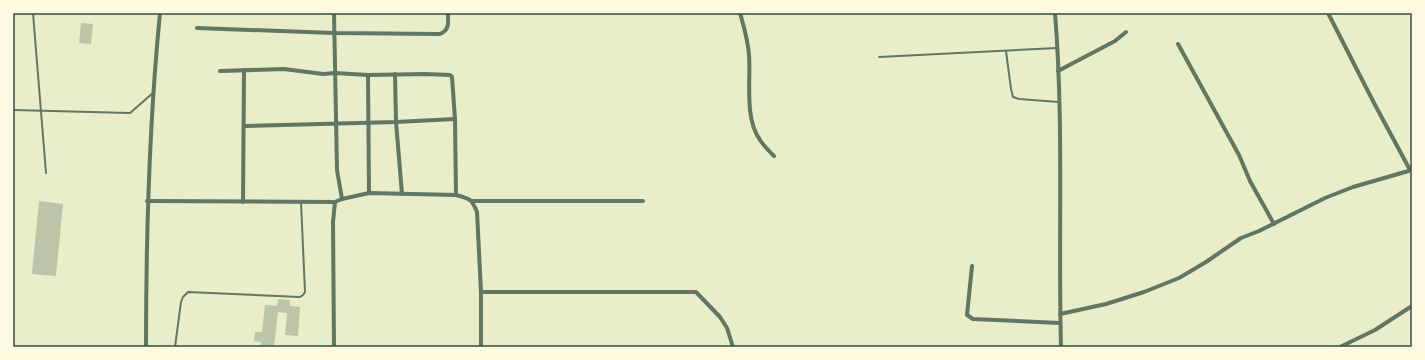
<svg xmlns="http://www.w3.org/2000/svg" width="1425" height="360" font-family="Manrope,sans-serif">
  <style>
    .building { fill: #bcc5a7 }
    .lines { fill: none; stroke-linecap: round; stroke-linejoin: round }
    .service { stroke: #617663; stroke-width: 2 }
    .minor { stroke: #617663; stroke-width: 4 }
    .neatline { fill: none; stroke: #344e41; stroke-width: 1.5 }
  </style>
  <rect width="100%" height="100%" fill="#e9edc9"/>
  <g class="building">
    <path d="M81,23L93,24L91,44L79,43Z"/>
    <path d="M39,201L63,204L56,276L32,274Z"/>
    <path d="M278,299L290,300V306L300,307L298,336L285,335L287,313L278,312L274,347H260L261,342L254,341L255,332H262L265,305L277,306Z"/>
  </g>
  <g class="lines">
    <g class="service">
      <path d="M33,13L46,173"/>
      <path d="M1006,51L1011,89L1013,97L1019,99L1059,102"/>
      <path d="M879,57L1057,48"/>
      <path d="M13,110L130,113L153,93"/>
      <path d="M175,347L181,302L183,297L188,292L300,297L303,295L305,292L301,202"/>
    </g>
    <g class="minor">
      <path d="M740,13C744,27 748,40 749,55C751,80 744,118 760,140C764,146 769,151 774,156"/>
      <path d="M1055,13C1064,124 1058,236 1061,347"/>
      <path d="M1328,13L1374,103L1410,170"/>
      <path d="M197,28L334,33L440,34C450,30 448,22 448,13"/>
      <path d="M1178,44L1239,155L1250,181L1274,224"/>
      <path d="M220,71L284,69L323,74L335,73L368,75L425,74L450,75L452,77L455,119L456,195"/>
      <path d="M1058,71L1115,41L1126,32"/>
      <path d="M395,74L396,122L402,194"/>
      <path d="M368,75L369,193"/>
      <path d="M244,126L396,122L455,119"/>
      <path d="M342,199L369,193L456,195C470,199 471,198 477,212L481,292V347"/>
      <path d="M147,201L335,202"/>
      <path d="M473,201H643"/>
      <path d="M243,202L244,70"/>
      <path d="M972,266L967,315L973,319L1060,323"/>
      <path d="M481,292H696L720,317L727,328L733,347"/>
      <path d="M1060,314L1106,304L1144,292L1179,278L1206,262L1241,238L1259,231L1325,198L1353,187L1412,170"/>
      <path d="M146,347C146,235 149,124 160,13"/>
      <path d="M334,347L333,222L335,202L342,199L337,170L334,13"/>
      <path d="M1340,347L1375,330L1412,306"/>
    </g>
  </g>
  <rect width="1425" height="360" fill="none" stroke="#fefae0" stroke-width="28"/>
  <rect x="14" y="14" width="1397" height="332" class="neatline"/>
</svg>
